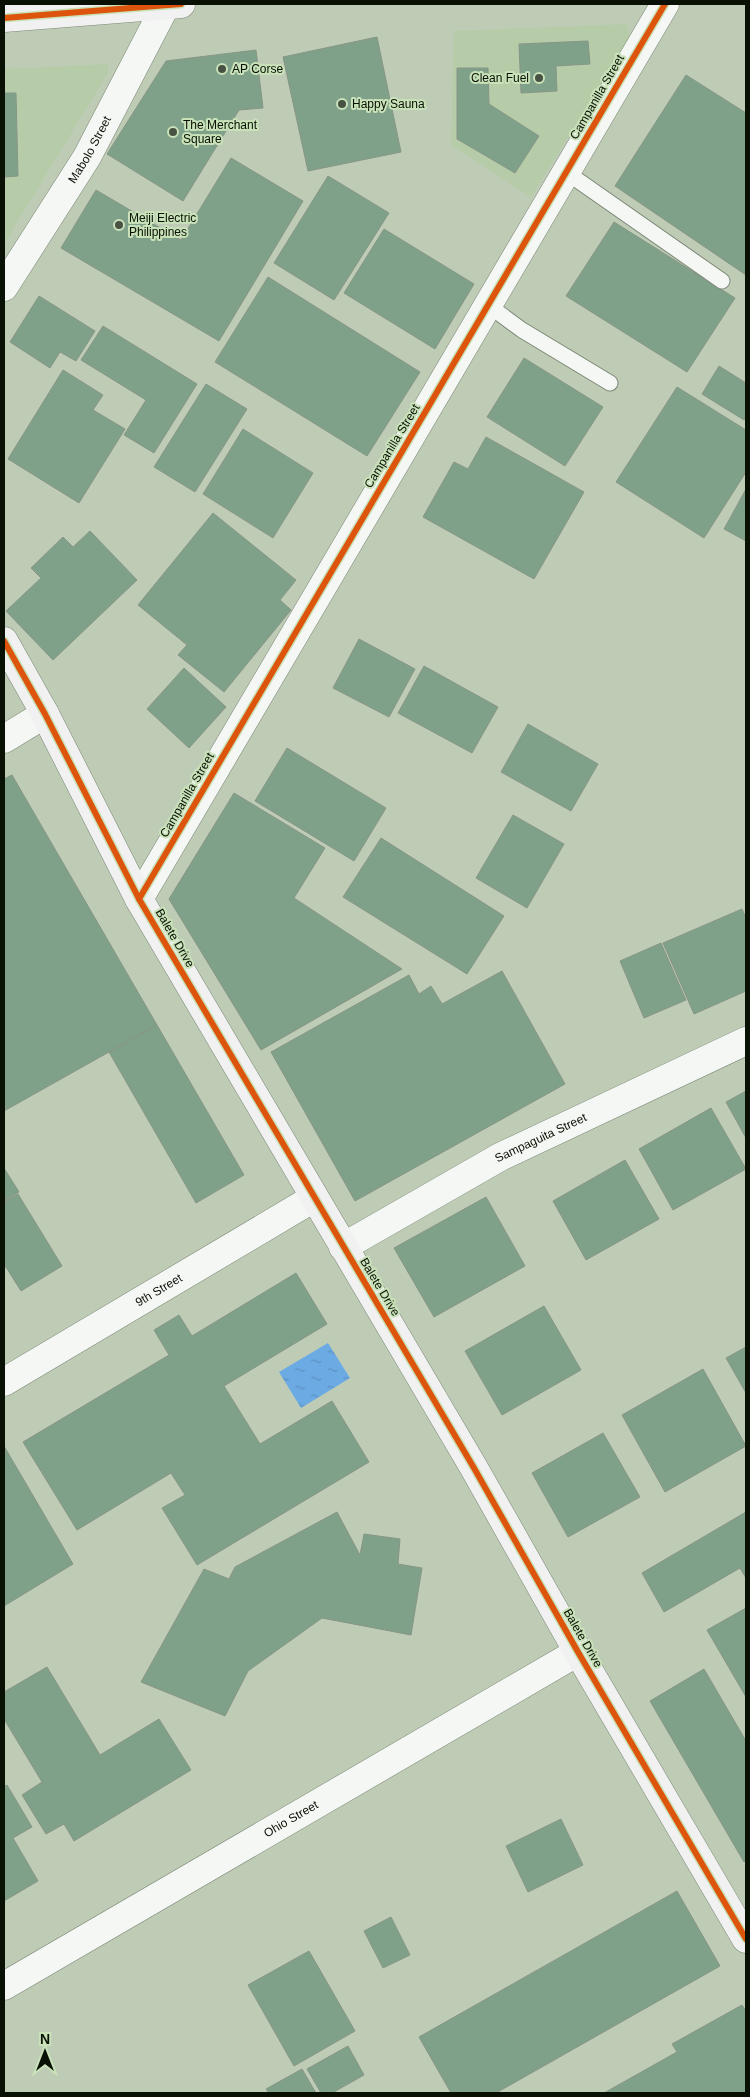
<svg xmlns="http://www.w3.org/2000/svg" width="750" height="2097" font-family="Arial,sans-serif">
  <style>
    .built { fill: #b6cca9 }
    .water { fill: url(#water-ripples) }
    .building { fill: #80a189; stroke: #889586 }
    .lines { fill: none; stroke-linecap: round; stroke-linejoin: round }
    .lane-casing { stroke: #7c8776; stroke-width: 17 }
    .street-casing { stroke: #7c8776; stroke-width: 29 }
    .secondary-casing { stroke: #7c8776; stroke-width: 29 }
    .lane { stroke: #f5f7f4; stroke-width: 15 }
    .street { stroke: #f5f7f4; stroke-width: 28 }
    .secondary { stroke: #f0f1f0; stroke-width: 28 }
    .cycleway-casing { stroke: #c9e2b9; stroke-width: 9 }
    .cycleway { stroke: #dd550c; stroke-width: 6 }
    .poi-dot { fill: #485242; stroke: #c9e2b9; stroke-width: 2 }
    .labels { text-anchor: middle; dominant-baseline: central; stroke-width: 4; stroke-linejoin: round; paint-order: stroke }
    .poi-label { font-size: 12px; fill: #091104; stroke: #c9e2b9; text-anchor: start }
    .street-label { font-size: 12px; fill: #091104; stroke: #c9e2b9 }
  </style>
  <defs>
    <pattern id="water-ripples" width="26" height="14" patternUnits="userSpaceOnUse" patternTransform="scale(1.25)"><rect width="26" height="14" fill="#6caae4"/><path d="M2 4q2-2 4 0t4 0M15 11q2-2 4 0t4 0" fill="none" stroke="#5c91c2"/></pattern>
  </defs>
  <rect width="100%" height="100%" fill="#beccb6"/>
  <g class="built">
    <path d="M626,24L630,37L531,197L451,145L454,31Z"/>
    <path d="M108,64V73L4,244V69Z"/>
  </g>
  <path class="water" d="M328,1343L350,1378L301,1408L279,1372Z"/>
  <g class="building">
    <path d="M377,37L401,152L308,171L283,57Z"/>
    <path d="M588,41L590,64L556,66L557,91L521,93L519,44Z"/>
    <path d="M256,50L263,108L239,110L183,201L107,154L166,61Z"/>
    <path d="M457,68H488L489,104L539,136L515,173L457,139Z"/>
    <path d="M686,75L746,113V275L615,186Z"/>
    <path d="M4,93H16L18,176L4,177Z"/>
    <path d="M231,158L303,201L219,341L61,248L96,190L181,240Z"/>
    <path d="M328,176L389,213L334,300L274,263Z"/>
    <path d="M614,222L735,298L687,372L566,296Z"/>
    <path d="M384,229L474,284L435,349L344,293Z"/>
    <path d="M268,277L420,372L367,456L215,362Z"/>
    <path d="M39,296L95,331L76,361L60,352L50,368L10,342Z"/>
    <path d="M103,326L197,384L154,453L124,435L146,400L81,360Z"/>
    <path d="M524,358L603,407L565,466L487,417Z"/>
    <path d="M719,366L746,383V417L744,420L702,394Z"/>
    <path d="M63,370L103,395L93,410L125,429L79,503L8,459Z"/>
    <path d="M206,384L247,409L195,492L154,467Z"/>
    <path d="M677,387L746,430V472L704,538L616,482Z"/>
    <path d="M243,429L313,473L273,538L203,494Z"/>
    <path d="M486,437L584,492L534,579L423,517L454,462L468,469Z"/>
    <path d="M746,489V541L724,529Z"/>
    <path d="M213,513L296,580L280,600L291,610L224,692L178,655L187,645L138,605Z"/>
    <path d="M90,531L137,580L53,660L6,611L41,578L31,568L63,537L73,547Z"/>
    <path d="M359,639L415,669L389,717L333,688Z"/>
    <path d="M424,666L498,707L472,753L398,713Z"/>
    <path d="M184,668L226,707L189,748L147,709Z"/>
    <path d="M528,724L598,764L571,811L501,772Z"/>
    <path d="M287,748L386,808L354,861L255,801Z"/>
    <path d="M12,775L157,1025L4,1111V779Z"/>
    <path d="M234,793L325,848L294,898L402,969L261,1050L169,899Z"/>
    <path d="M513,815L564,844L527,908L476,878Z"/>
    <path d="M381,838L504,916L467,974L343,897Z"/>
    <path d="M742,909L746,918V991L694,1014L663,943Z"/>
    <path d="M661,943L686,1000L644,1018L620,961Z"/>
    <path d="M502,971L565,1084L355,1201L271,1052L409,975L419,994L431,986L442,1004Z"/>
    <path d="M157,1025L244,1175L196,1203L109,1052Z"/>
    <path d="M746,1091V1138L726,1102Z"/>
    <path d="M711,1108L746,1169L673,1210L639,1149Z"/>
    <path d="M625,1160L659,1219L586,1260L553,1201Z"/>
    <path d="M4,1168L19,1192L4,1201Z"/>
    <path d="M18,1194L62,1266L21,1291L4,1264V1202Z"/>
    <path d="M486,1197L525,1266L434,1317L394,1248Z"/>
    <path d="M296,1273L327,1324L224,1386L260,1444L332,1401L369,1462L197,1565L162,1508L185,1495L171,1473L77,1530L23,1442L169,1355L154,1330L179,1315L192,1336Z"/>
    <path d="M544,1306L581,1370L502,1415L465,1351Z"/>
    <path d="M746,1347V1393L726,1358Z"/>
    <path d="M703,1369L746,1446L665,1492L622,1415Z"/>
    <path d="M603,1433L640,1497L568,1537L532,1473Z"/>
    <path d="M4,1446L73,1564L4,1606Z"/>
    <path d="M337,1512L360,1555L364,1534L400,1539L398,1564L422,1568L411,1635L322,1618L248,1671L225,1716L141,1682L204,1569L229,1579L235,1567Z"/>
    <path d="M746,1512V1578L740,1568L664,1612L642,1573Z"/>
    <path d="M746,1608V1697L707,1630Z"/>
    <path d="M47,1667L100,1755L159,1719L191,1770L74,1841L64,1824L46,1834L22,1795L42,1782L4,1719V1692Z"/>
    <path d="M704,1669L746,1741V1860L744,1862L650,1701Z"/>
    <path d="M7,1785L32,1827L13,1838L38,1881L4,1901V1787Z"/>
    <path d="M561,1819L583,1865L528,1892L506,1846Z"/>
    <path d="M677,1891L720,1966L496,2093H451L419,2037Z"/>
    <path d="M391,1917L410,1955L383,1968L364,1931Z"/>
    <path d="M309,1951L355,2031L294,2066L248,1985Z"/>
    <path d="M742,2005L746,2011V2093H604L677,2052L672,2044Z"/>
    <path d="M348,2046L364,2075L332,2093H321L307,2069Z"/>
    <path d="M302,2069L316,2093H269L266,2089Z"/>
  </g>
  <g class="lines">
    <g class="lane-casing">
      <g id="lane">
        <path d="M566,172L722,281"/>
        <path d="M488,305L522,330L610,383"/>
      </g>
    </g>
    <g class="street-casing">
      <g id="street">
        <path id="s1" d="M4,287L87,157L166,5"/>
        <path d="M4,739L45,714"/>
        <path d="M139,899L665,4"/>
        <path id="s2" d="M343,1247L500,1157L746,1041"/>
        <path id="s3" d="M4,1382L314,1198"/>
        <path id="s4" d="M4,1986L578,1652"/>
      </g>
    </g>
    <g class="secondary-casing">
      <g id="secondary">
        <path d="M4,18L181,4"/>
        <path d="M4,641L45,714L139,899L474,1468L578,1652L746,1939"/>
      </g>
    </g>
    <use href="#lane" class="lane"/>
    <use href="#street" class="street"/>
    <use href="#secondary" class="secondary"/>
    <g class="cycleway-casing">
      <g id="cycleway">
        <path d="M4,18L181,4"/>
        <path d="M4,641L45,714L139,899L474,1468L578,1652L746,1939"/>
        <path d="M139,899L665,4"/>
      </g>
    </g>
    <use href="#cycleway" class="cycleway"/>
  </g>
  <g class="poi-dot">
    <circle cx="222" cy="69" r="5"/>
    <circle cx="539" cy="78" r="5"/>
    <circle cx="342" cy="104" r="5"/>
    <circle cx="173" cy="132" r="5"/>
    <circle cx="119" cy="225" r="5"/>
  </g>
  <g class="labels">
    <g class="poi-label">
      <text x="232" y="69">AP Corse</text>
      <text x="529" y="78" text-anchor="end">Clean Fuel</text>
      <text x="352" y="104">Happy Sauna</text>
      <text x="183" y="125">The Merchant<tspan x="183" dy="14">Square</tspan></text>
      <text x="129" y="218">Meiji Electric<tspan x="129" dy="14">Philippines</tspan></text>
    </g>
    <g class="street-label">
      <text transform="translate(597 97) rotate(-60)">Campanilla Street</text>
      <text stroke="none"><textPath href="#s1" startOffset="162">Mabolo Street</textPath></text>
      <text transform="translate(392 446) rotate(-59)">Campanilla Street</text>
      <text transform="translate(187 795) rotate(-60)">Campanilla Street</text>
      <text transform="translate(175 938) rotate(60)">Balete Drive</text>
      <text stroke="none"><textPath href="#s2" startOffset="226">Sampaguita Street</textPath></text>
      <text transform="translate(380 1287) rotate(59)">Balete Drive</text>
      <text stroke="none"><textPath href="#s3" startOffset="180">9th Street</textPath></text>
      <text transform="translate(583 1638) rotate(60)">Balete Drive</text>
      <text stroke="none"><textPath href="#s4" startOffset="332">Ohio Street</textPath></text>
    </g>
  </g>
  <rect width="750" height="2097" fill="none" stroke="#091104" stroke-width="10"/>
  <g transform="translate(45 2052)" stroke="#c9e2b9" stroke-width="4" paint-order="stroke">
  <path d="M0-4L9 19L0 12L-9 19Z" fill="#091104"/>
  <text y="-8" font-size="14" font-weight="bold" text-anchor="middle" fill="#091104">N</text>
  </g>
</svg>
